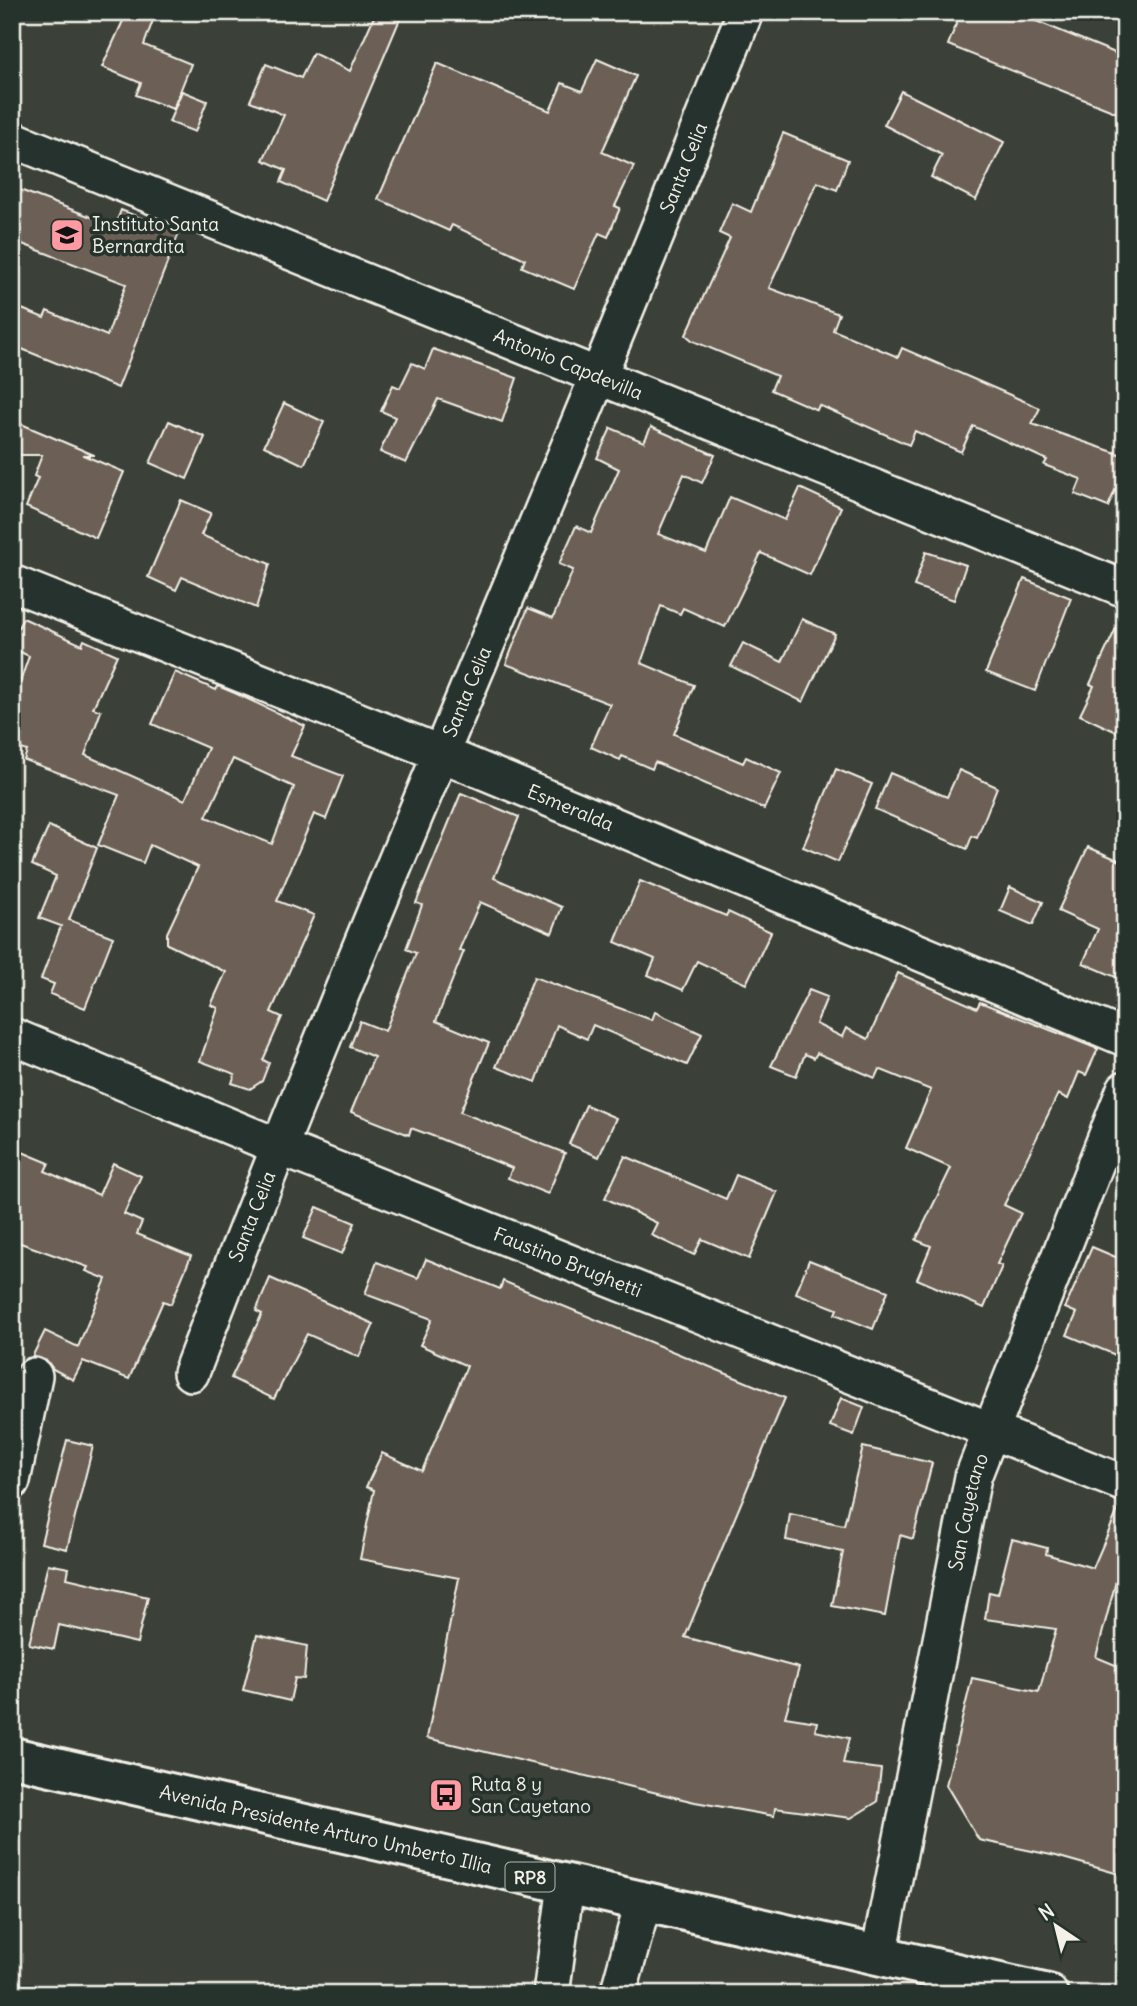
<svg xmlns="http://www.w3.org/2000/svg" width="1137" height="2006" font-family="Delius,sans-serif">
  <style>
    .building { fill: #6c6156; stroke: #f4f1e8; stroke-width: 2; fill-rule: evenodd }
    .lines { fill: none; stroke-linecap: round; stroke-linejoin: round }
    .minor-casing { stroke: #f4f1e8; stroke-width: 40 }
    .major-casing { stroke: #f4f1e8; stroke-width: 44 }
    .minor { stroke: #26332d; stroke-width: 35 }
    .major { stroke: #26332d; stroke-width: 38 }
    .labels { text-anchor: middle; dominant-baseline: central; stroke-width: 7; stroke-linejoin: round; paint-order: stroke }
    .shield { fill: #26332d; stroke: #b6b8b0; stroke-width: 2 }
    .shield-label { font-size: 18px; font-weight: bold; fill: #f4f1e8 }
    .street-label { font-size: 19px; fill: #f4f1e8; stroke: #26332d }
    .poi-label { font-size: 19px; fill: #f4f1e8; stroke: #26332d; text-anchor: start }
  </style>
  <rect width="100%" height="100%" fill="#3b4139"/>
  <filter id="ink" filterUnits="userSpaceOnUse"><feTurbulence type="fractalNoise" baseFrequency=".0143" numOctaves="2"/><feDisplacementMap in="SourceGraphic" scale="14" xChannelSelector="R" yChannelSelector="G"/><feConvolveMatrix kernelMatrix="1 2 1 2 8 2 1 2 1" color-interpolation-filters="sRGB"/></filter>
  <g filter="url(#ink)">
    <g class="building">
      <path d="M127,12H156L144,45L191,64L173,109L136,95L141,83L102,67Z"/>
      <path d="M376,12H403L323,201L281,182L286,170L263,160L284,115L250,101L266,64L301,78L313,53L350,71Z"/>
      <path d="M961,12H1014L1125,57V116L948,45Z"/>
      <path d="M597,59L636,76L602,152L634,166L615,206L620,208L608,237L599,233L574,289L522,267L525,259L452,225L449,231L378,199L437,63L550,111L562,83L582,91Z"/>
      <path d="M182,91L207,101L195,132L169,122Z"/>
      <path d="M901,91L1004,142L976,200L931,177L942,155L884,125Z"/>
      <path d="M783,133L848,160L837,190L817,182L769,288L839,314L833,330L898,357L902,348L1040,408L1032,424L1125,456V467L1108,507L1075,494L1081,479L1044,465L1047,460L973,426L961,452L915,431L909,445L819,405L817,410L771,390L777,376L693,341L686,335L730,238L719,233L732,203L751,212Z"/>
      <path d="M12,187L115,226L121,210L179,233L118,388L12,345V305L44,318L47,311L107,336L126,284L12,240Z"/>
      <path d="M433,349L517,378L502,422L438,399L406,463L380,452L395,417L381,411L393,385L400,388L412,363L425,369Z"/>
      <path d="M284,403L324,422L304,465L264,446Z"/>
      <path d="M12,420L94,455H83L124,472L96,538L26,507L38,478L34,476L42,455H12Z"/>
      <path d="M169,421L205,437L187,479L150,463Z"/>
      <path d="M651,427L715,455L702,483L684,474L658,534L706,553L730,497L785,520L800,488L841,507L810,575L761,553L725,627L683,608L680,614L661,606L641,663L694,685L674,734L743,763L746,757L781,773L764,809L655,762L652,769L622,756L620,760L591,747L610,704L506,664L528,608L553,618L573,570L559,564L576,526L591,533L619,469L597,458L611,428L644,442Z"/>
      <path d="M181,500L211,513L201,535L270,564L256,608L182,577L176,590L148,577Z"/>
      <path d="M926,552L966,565L954,600L914,586Z"/>
      <path d="M1024,579L1071,598L1035,691L986,672Z"/>
      <path d="M1125,609V736L1080,715L1094,686L1090,684Z"/>
      <path d="M23,618L82,645L84,640L117,655L93,708L101,711L85,755L185,800L208,748L152,724L175,672L216,690L218,686L237,694L305,726L291,756L343,776L326,819L314,814L277,901L314,915L271,1012L282,1017L263,1060L269,1063L262,1081L250,1089L232,1083L235,1074L200,1061L218,1008L211,1005L226,972L167,944V933L198,867L150,845L143,863L98,845L119,795L24,760L27,751L12,746V705L29,656L12,648V640ZM233,759L294,787L272,844L206,817Z"/>
      <path d="M802,619L835,634L803,702L731,666L743,643L782,662Z"/>
      <path d="M836,769L872,784L838,862L803,847Z"/>
      <path d="M959,770L997,787L977,838L972,836L967,849L875,809L890,773L947,797Z"/>
      <path d="M461,793L519,817L494,878L562,907L552,933L480,902L459,950L464,951L436,1021L489,1043L460,1112L565,1153L548,1194L508,1178L512,1168L438,1138L411,1128L409,1135L351,1112L374,1057L350,1047L360,1021L385,1031L416,953L406,949L422,905L416,903Z"/>
      <path d="M49,826L97,848L69,920L113,937L85,1008L50,994L54,984L41,979L61,926L39,918L56,876L32,865Z"/>
      <path d="M1088,847L1125,863V981L1083,963L1098,929L1058,911Z"/>
      <path d="M640,881L726,916L728,912L771,932L746,984L697,961L683,990L648,975L655,959L615,942Z"/>
      <path d="M1010,887L1043,902L1033,925L1000,911Z"/>
      <path d="M898,973L977,1008L980,1002L1098,1049L1086,1075L1079,1072L1068,1099L1058,1094L1004,1205L1021,1213L997,1264L1002,1266L984,1308L917,1279L931,1246L916,1240L951,1168L906,1148L931,1090L879,1069L875,1078L817,1053L814,1058L805,1054L796,1076L771,1066L809,990L827,997L816,1024L842,1037L846,1028L868,1039Z"/>
      <path d="M534,977L652,1020L655,1012L702,1034L687,1065L593,1025L587,1039L557,1025L536,1082L496,1067Z"/>
      <path d="M586,1105L616,1118L599,1157L569,1144Z"/>
      <path d="M20,1151L49,1163L45,1171L99,1195L113,1163L141,1176L124,1214L142,1222L137,1234L191,1256L171,1304L163,1301L129,1379L83,1361L73,1380L53,1369L47,1361L32,1357L45,1331L78,1347L106,1279L86,1271L88,1267L12,1240V1167Z"/>
      <path d="M625,1156L726,1199L736,1175L777,1192L749,1259L702,1239L694,1255L651,1235L657,1223L605,1198Z"/>
      <path d="M317,1207L355,1223L342,1254L303,1238Z"/>
      <path d="M1092,1247L1125,1261V1359L1067,1335L1077,1313L1065,1308Z"/>
      <path d="M426,1259L500,1289L503,1281L785,1398L685,1637L799,1668L785,1717L817,1722L815,1731L849,1738L843,1764L881,1769L877,1802L851,1818L775,1808L774,1816L695,1802L427,1738L459,1578L360,1559L374,1490L366,1487L382,1453L422,1471L467,1366L420,1345L432,1319L365,1294L377,1262L418,1278Z"/>
      <path d="M809,1260L888,1291L873,1329L835,1314L837,1309L796,1293Z"/>
      <path d="M270,1278L374,1324L359,1357L307,1334L274,1399L231,1378L262,1314L256,1311Z"/>
      <path d="M841,1398L864,1407L854,1435L830,1426Z"/>
      <path d="M67,1440L93,1446L67,1549L41,1543Z"/>
      <path d="M863,1447L932,1463L913,1539L900,1535L885,1616L832,1606L843,1552L786,1540L790,1514L844,1525Z"/>
      <path d="M1121,1503L1125,1504V1577L1118,1574L1096,1657L1125,1669V1856L1119,1874L1056,1856L979,1840L946,1785L972,1678L1039,1692L1056,1629L985,1619L989,1592L998,1594L1012,1539L1047,1548L1046,1554L1093,1568Z"/>
      <path d="M48,1564L69,1568L67,1578L148,1597L137,1643L59,1625L54,1649L29,1644Z"/>
      <path d="M257,1635L307,1646L304,1679L295,1678L290,1701L243,1690Z"/>
    </g>
    <g class="lines">
      <g class="minor-casing">
        <g id="minor">
          <path id="s1" d="M12,139L1125,589"/>
          <path id="s2" d="M12,583L442,754L1125,1038"/>
          <path id="s3" d="M12,1036L277,1146L1125,1484"/>
          <path id="s4" d="M191,1373C365,915 567,469 745,12"/>
          <path d="M12,1481L34,1376"/>
          <path id="s5" d="M879,1955L973,1477L1125,1089"/>
          <path d="M551,1994L566,1885"/>
          <path d="M618,1994L643,1903"/>
        </g>
      </g>
      <g class="major-casing">
        <g id="major">
          <path id="s6" d="M12,1757L1048,1994"/>
        </g>
      </g>
      <use href="#minor" class="minor"/>
      <use href="#major" class="major"/>
    </g>
  </g>
  <defs>
    <g id="school-square" transform="scale(1.75)"><rect x="-9" y="-9" width="18" height="18" rx="4" fill="#ff9aa2" stroke="#26332d"/><path d="M0-5L7-2L0 1L-7-2ZM-4 1L0 2.5L4 1V4Q0 6-4 4Z" fill="#111"/></g>
    <g id="bus-square" transform="scale(1.75)"><rect x="-9" y="-9" width="18" height="18" rx="4" fill="#ff9aa2" stroke="#26332d"/><path d="M-5-6H5V4H4V6H2V4H-2V6H-4V4H-5ZM-3.5-4V0h7V-4ZM-3.5 1.2v1.5H-2V1.2ZM2 1.2v1.5H3.5V1.2Z" fill="#111"/></g>
  </defs>
  <g fill-rule="evenodd">
    <use href="#school-square" x="67" y="235"/>
    <use href="#bus-square" x="446" y="1795"/>
  </g>
  <g class="labels">
    <rect class="shield" x="505.5" y="1862.5" width="49" height="29" rx="5"/>
    <g class="shield-label">
      <text x="530" y="1877">RP8</text>
    </g>
    <g class="street-label">
      <text stroke="none"><textPath href="#s4" startOffset="1302">Santa Celia</textPath></text>
      <text stroke="none"><textPath href="#s1" startOffset="600">Antonio Capdevilla</textPath></text>
      <text stroke="none"><textPath href="#s4" startOffset="735">Santa Celia</textPath></text>
      <text stroke="none"><textPath href="#s2" startOffset="602">Esmeralda</textPath></text>
      <text stroke="none"><textPath href="#s4" startOffset="168">Santa Celia</textPath></text>
      <text stroke="none"><textPath href="#s3" startOffset="600">Faustino Brughetti</textPath></text>
      <text stroke="none"><textPath href="#s5" startOffset="452">San Cayetano</textPath></text>
      <text stroke="none"><textPath href="#s6" startOffset="322">Avenida Presidente Arturo Umberto Illia</textPath></text>
    </g>
    <g class="poi-label">
      <text x="92" y="224">Instituto Santa<tspan x="92" dy="22">Bernardita</tspan></text>
      <text x="471" y="1784">Ruta 8 y<tspan x="471" dy="22">San Cayetano</tspan></text>
    </g>
  </g>
  <rect width="1137" height="2006" fill="none" stroke="#26332d" stroke-width="42"/>
  <rect x="21" y="21" width="1095" height="1964" fill="none" stroke="#f4f1e8" stroke-width="2.5" filter="url(#ink)"/>
  <g transform="translate(1056 1926) rotate(325)" stroke="#26332d" stroke-width="5" paint-order="stroke">
  <path d="M0-5L12 26L0 18L-12 26Z" fill="#f4f1e8"/>
  <text y="-10" font-size="19" font-weight="bold" text-anchor="middle" fill="#f4f1e8">N</text>
  </g>
</svg>
